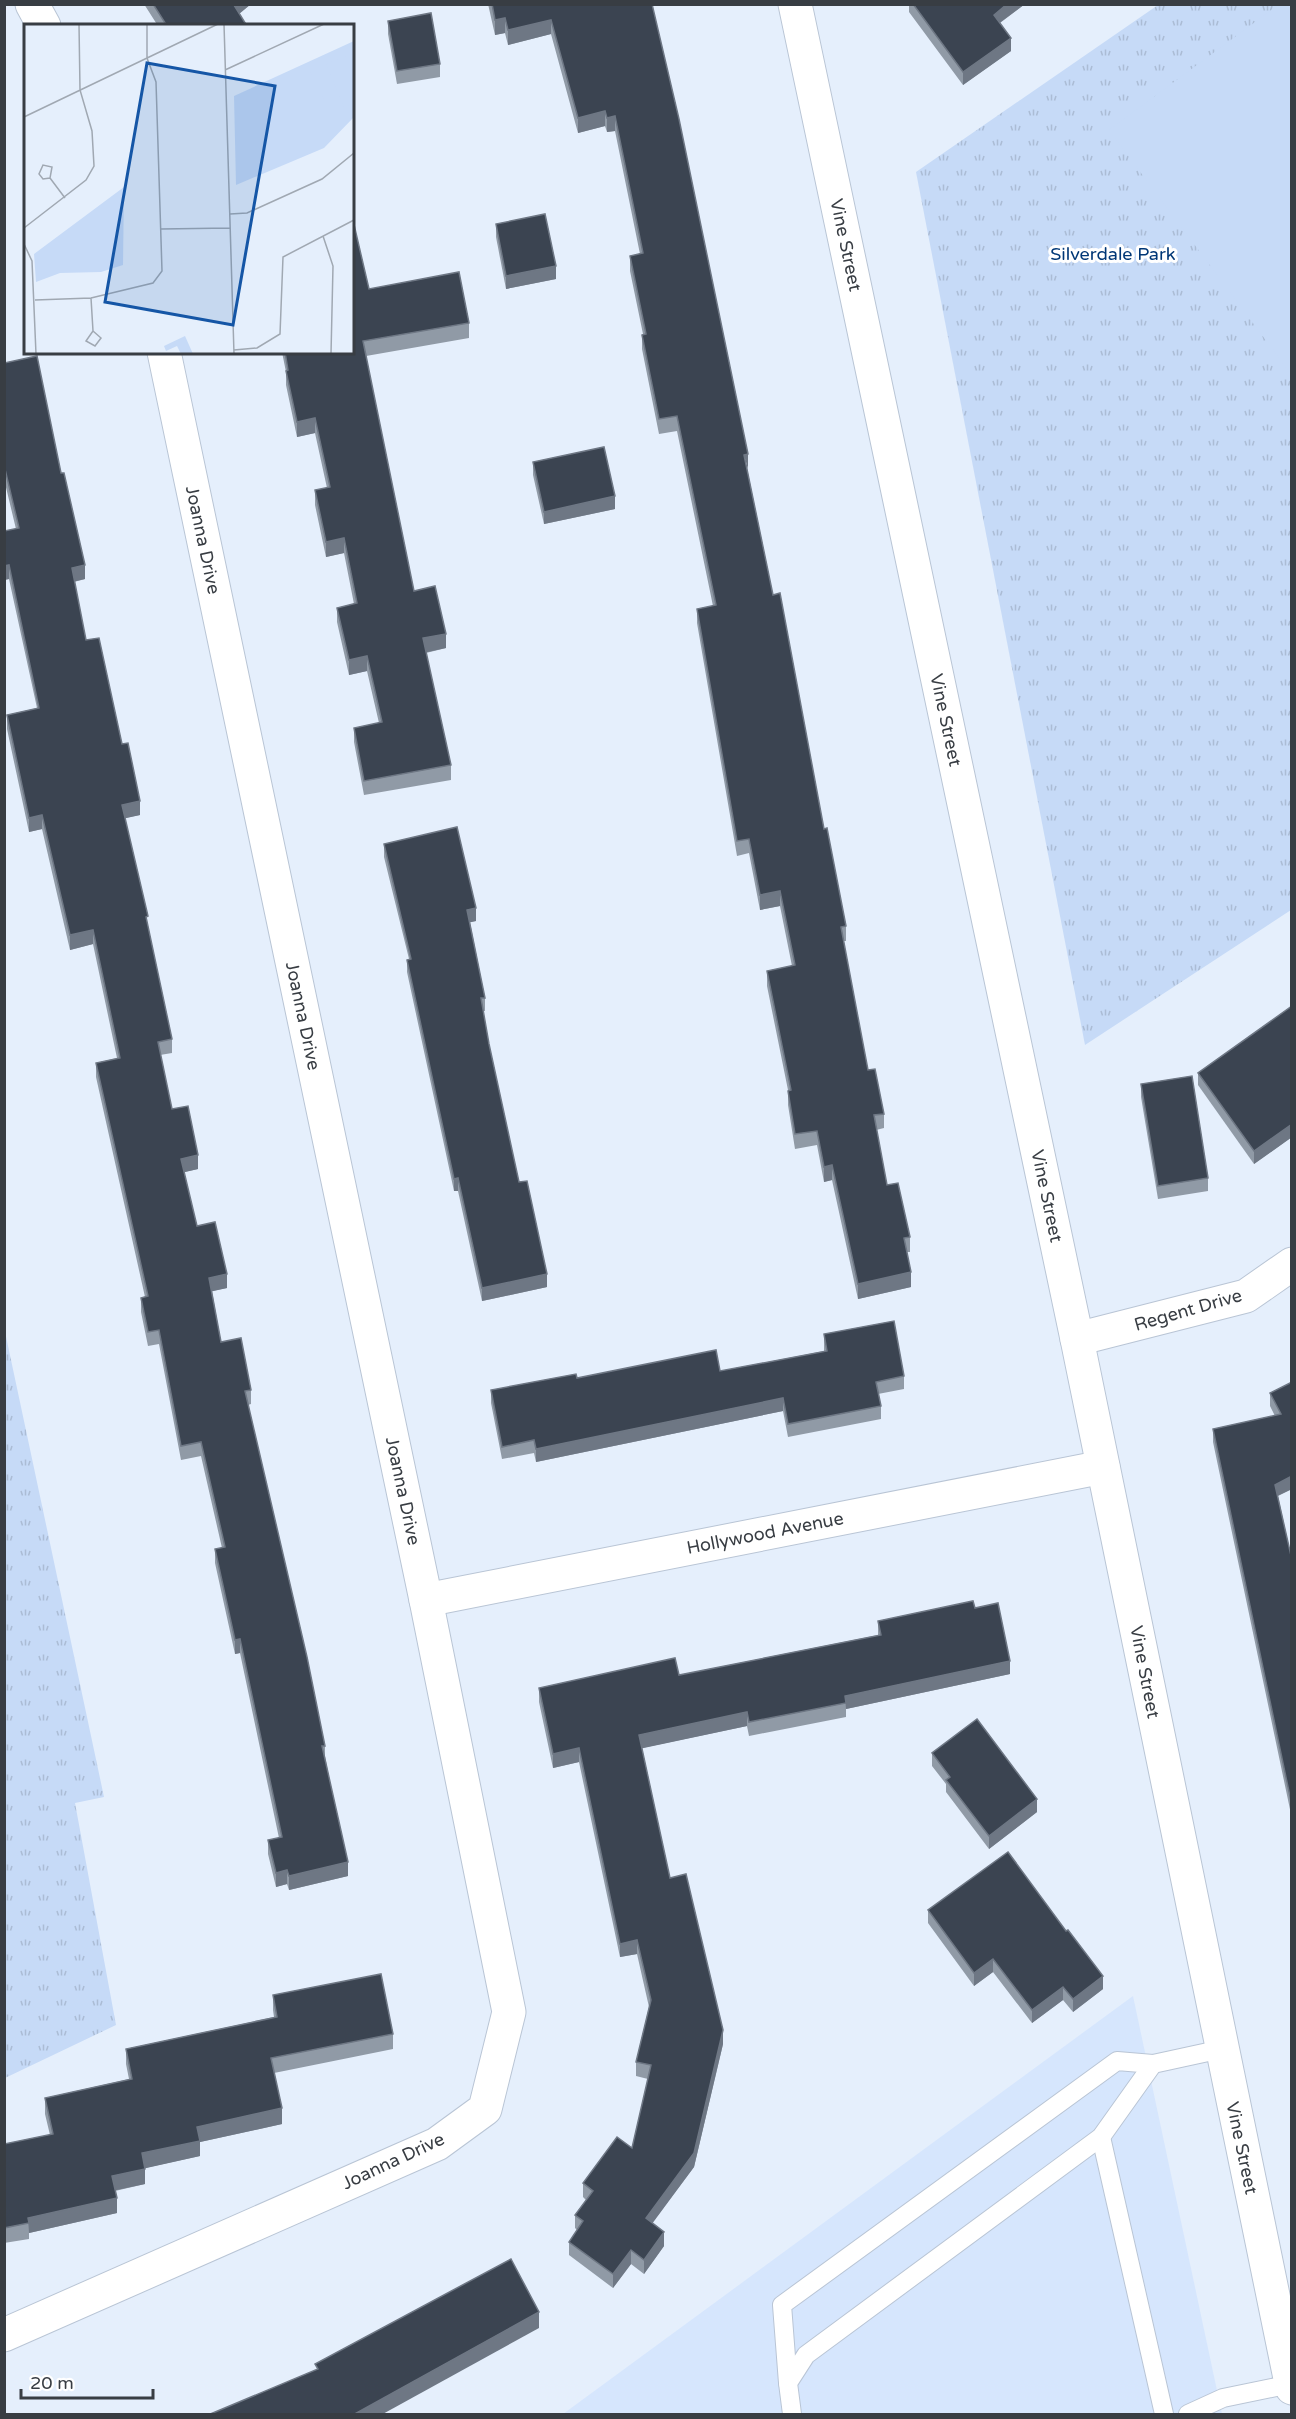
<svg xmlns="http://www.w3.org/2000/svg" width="1296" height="2419" font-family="'Varela Round',sans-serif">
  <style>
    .built { fill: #d6e6fd }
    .park { fill: url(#park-tufts) }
    .pitch { fill: #c6daf7 }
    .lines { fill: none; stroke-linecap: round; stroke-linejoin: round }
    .lane-casing { stroke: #b9c5d5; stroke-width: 20 }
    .street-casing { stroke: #b9c5d5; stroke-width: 35 }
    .secondary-casing { stroke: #b9c5d5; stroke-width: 35 }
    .lane { stroke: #fff; stroke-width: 18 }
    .street { stroke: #fff; stroke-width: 33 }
    .secondary { stroke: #fff; stroke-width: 33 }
    .wall { fill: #909aa6 }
    .shaded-wall { fill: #6e7784 }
    .building { fill: #3b4451; stroke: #6e7784; stroke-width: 1.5 }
    .labels { text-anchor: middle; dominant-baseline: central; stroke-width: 6; stroke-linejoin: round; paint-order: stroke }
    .street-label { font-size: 18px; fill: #383d43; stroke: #fff }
    .park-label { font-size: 18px; fill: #003776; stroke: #fff }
    .inset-road { fill: none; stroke: #a0a8b2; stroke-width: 1.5 }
    .view { fill: #1556a6; fill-opacity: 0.15; stroke: #1556a6; stroke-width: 3 }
    .inset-edge { fill: none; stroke: #383d43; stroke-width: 3 }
  </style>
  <defs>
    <pattern id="park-tufts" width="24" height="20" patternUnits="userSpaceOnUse" patternTransform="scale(1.5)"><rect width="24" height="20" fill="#c6daf7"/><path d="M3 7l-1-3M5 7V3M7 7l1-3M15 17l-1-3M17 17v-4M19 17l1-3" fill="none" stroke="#abbcd5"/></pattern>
  </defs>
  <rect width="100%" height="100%" fill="#e5effc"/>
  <path class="built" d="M1133,1996L1222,2414H563Z"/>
  <g class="park">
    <path d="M1158,5H1291V910L1085,1045L916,172Z"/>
    <path d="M4,1327L104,1797L75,1803L116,2025L5,2078Z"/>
  </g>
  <path class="pitch" d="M1278,5H1292L1291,374L1109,130Z"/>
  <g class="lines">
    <g class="lane-casing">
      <g id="lane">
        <path d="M1101,2137L1164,2414"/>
        <path d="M788,2383L782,2305L1117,2061L1153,2064"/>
        <path d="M792,2414L788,2383L806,2355L1101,2137L1153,2064L1222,2049"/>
        <path d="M1188,2414L1223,2398L1291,2384"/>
      </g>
    </g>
    <g class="street-casing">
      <g id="street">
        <path d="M32,4L44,26"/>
        <path d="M1077,1339L1246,1296L1292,1264"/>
        <path d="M426,1600L1103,1467"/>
        <path d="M4,2335L437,2144L485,2109L509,2012L426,1600L164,352"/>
      </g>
    </g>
    <g class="secondary-casing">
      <path id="secondary" d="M795,4L1077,1339L1292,2388"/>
    </g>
    <use href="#lane" class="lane"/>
    <use href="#street" class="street"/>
    <use href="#secondary" class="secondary"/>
  </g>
  <g class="wall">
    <path d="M144,4H251L239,14L247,26H158Z"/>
    <path d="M488,4H652L773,595L824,829L846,926V941H843L868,1070L884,1114V1128L876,1130L887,1185L910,1237V1252H907L911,1287L858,1299L832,1180L824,1182L817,1145L795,1149L788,1105V1090L767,986V971L792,966L780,906L760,910L749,853L737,856L697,623V609L713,606L677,431L659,434L642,349V335L643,334L630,271V256L640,254L615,131L607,132L605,126L578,133L551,34L508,45L505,33L495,35Z"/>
    <path d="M909,4H1025L1000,23L1011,51L963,85L909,12Z"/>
    <path d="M388,21L440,64V77L397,84L388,34Z"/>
    <path d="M496,224L556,279L506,289L496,237Z"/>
    <path d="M369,289L469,323V338L366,356L414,591L446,648L426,653L451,765V780L364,795L354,742V728L379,723L367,671L349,675L337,622V608L354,604L344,553L326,557L315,505V490L327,488L315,433L297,437L286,385V372L282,352H352Z"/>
    <path d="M4,363L61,473L85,579L74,582L86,640L122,744L140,815L125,818L172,1039V1053L160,1055L172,1109L198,1169L184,1172L197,1226L227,1288L212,1291L221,1342L251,1390V1404L248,1405L325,1746V1756L348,1876L289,1890L287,1884L276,1887L268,1854V1840L279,1838L240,1653L235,1654L215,1563V1549L222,1548L201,1456L181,1460L159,1344L148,1346L141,1312V1298L145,1297L96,1077V1063L117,1058L93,944L70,950L42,829L29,832L7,729V715L37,708L9,579L4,580V531L16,529L4,479Z"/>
    <path d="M533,462L615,509L544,524L533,475Z"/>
    <path d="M384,844L476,921L470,922L485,998V1011H483L489,1044L519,1182L547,1287L482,1301L458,1191H454L407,972V960L409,959L384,857Z"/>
    <path d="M1292,1006V1137L1254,1164L1198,1085V1073Z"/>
    <path d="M1141,1084L1208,1178V1191L1158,1199L1141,1097Z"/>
    <path d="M824,1334L904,1376V1389L878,1394L881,1406V1419L788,1437L783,1411L536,1462L534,1453L502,1459L491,1403V1390L577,1378L720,1371L824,1351Z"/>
    <path d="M1292,1382V1489L1278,1496L1292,1560V1819L1213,1442V1429L1275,1416L1270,1406V1393Z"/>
    <path d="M878,1621L1010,1674L846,1709V1717L749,1736L747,1726L642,1748L670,1878L723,2044L694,2167L652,2223L664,2246L644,2274L631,2264L613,2288L569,2255V2242L577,2230L575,2228V2215L586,2200L583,2197V2183L632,2148L648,2079L636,2076V2062L649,2007L637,1954L620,1957L579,1762L553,1768L539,1702V1688L679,1675L878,1635Z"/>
    <path d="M932,1753L1037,1812L989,1849L946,1792V1784L932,1766Z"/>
    <path d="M928,1910L1103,1989L1073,2012L1063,2000L1032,2023L993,1972L974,1986L928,1923Z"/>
    <path d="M273,1995L393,2034V2049L274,2073L282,2124L200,2142V2156L145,2168V2184L115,2191L117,2213L29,2233V2239L4,2243V2144L50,2135L45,2114V2098L129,2079L126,2064V2049L274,2017L273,2010Z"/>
  </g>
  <g class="shaded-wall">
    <path d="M235,4H251L234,18V5Z"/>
    <path d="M1007,4H1025L994,27V15Z"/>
    <path d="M505,18V33L495,35V20Z"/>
    <path d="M551,20V34L508,45V30Z"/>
    <path d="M1011,38V51L963,85V72Z"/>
    <path d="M605,111V126L578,133V118Z"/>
    <path d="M615,116V131L607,132V118Z"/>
    <path d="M556,266V279L506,289V276Z"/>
    <path d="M315,418V433L297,437V422Z"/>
    <path d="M748,454V469L744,455Z"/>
    <path d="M615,496V509L544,524V512Z"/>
    <path d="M344,538V553L326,557V542Z"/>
    <path d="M9,565V579L4,580V566Z"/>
    <path d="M85,565V579L72,582V568Z"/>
    <path d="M446,634V648L423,653V638Z"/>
    <path d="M367,656V671L349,675V660Z"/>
    <path d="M140,801V815L122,819V805Z"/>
    <path d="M42,815V829L29,832V818Z"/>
    <path d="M780,891V906L760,910V895Z"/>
    <path d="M476,908V921L467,923V910Z"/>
    <path d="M93,930V944L70,950V935Z"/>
    <path d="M1292,1124V1137L1254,1164V1151Z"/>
    <path d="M198,1155V1169L181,1173V1159Z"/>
    <path d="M832,1165V1180L824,1182V1167Z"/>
    <path d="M458,1178V1191H454V1179Z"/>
    <path d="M911,1272V1287L858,1299V1284Z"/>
    <path d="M227,1274V1288L209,1292V1278Z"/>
    <path d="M547,1274V1287L482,1301V1288Z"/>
    <path d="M783,1398V1411L536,1462V1449Z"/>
    <path d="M1292,1476V1489L1275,1497V1485Z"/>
    <path d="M240,1639V1653L235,1654V1640Z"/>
    <path d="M1010,1661V1674L846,1709L845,1696Z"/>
    <path d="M747,1712V1726L639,1749V1735Z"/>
    <path d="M579,1748V1762L553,1768V1754Z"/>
    <path d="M1037,1799V1812L989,1849V1836Z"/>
    <path d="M348,1862V1876L289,1890V1876Z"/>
    <path d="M287,1870V1884L276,1887V1873Z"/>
    <path d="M637,1940V1954L620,1957V1944Z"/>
    <path d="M993,1959V1972L974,1986V1973Z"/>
    <path d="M1103,1976V1989L1073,2012V1999Z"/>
    <path d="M1063,1987V2000L1032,2023V2010Z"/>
    <path d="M723,2030V2044L694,2167L646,2232V2218Z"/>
    <path d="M282,2108V2124L200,2142V2156L142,2169V2153L197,2127Z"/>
    <path d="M145,2169V2184L112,2191V2176Z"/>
    <path d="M117,2198V2213L29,2233L28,2218Z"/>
    <path d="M664,2232V2246L644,2274V2260Z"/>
    <path d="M631,2250V2264L613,2288V2274Z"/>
    <path d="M539,2312V2328L381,2415H353Z"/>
  </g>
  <g class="building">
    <path d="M153,4H235L234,5L247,26H167Z"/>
    <path d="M492,4H652L679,119L748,454L744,455L773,595L780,593L824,829L827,828L846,926L841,927L868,1070L875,1069L884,1114L874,1115L887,1185L898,1183L910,1237L904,1238L911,1272L858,1284L832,1165L824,1167L817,1131L795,1134L788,1091L791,1090L767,971L795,965L780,891L760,895L749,839L737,841L697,609L716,605L677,416L659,419L642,335L646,334L630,256L643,253L615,116L607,118L605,111L578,118L551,20L508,30L505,18L495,20Z"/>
    <path d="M913,4H1007L994,15L1011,38L963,72Z"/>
    <path d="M431,13L440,64L397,71L388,21Z"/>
    <path d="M545,214L556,266L506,276L496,224Z"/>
    <path d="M352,216L369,289L459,272L469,323L363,341L414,591L435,586L446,634L423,638L451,765L364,781L354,728L382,722L367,656L349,660L337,608L357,603L344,538L326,542L315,490L330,487L315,418L297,422L286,371L288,370L285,352H352Z"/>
    <path d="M37,356L61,473H64L85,565L72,568L86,640L99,638L122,744L128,743L140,801L122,805L148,916L146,917L172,1039L158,1042L172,1109L188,1106L198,1155L181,1159L197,1226L215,1222L227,1274L209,1278L221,1342L241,1338L251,1390L245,1391L307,1657L325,1746H322L348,1862L289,1876L287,1870L276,1873L268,1840L282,1837L240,1639L235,1640L215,1549L225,1547L201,1442L181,1446L159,1330L148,1332L141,1298L148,1296L96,1063L120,1058L93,930L70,935L42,815L29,818L7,715L39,708L9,565L4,566V531L19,528L4,465V363Z"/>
    <path d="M604,447L615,496L544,512L533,462Z"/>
    <path d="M457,827L476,908L467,910L485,998H481L489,1044L519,1182L527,1181L547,1274L482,1288L458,1178L454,1179L407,960L411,959L384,844Z"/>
    <path d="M1292,1006V1124L1254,1151L1198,1073Z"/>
    <path d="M1192,1076L1208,1178L1158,1186L1141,1084Z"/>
    <path d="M894,1321L904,1376L876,1382L881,1406L788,1424L783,1398L536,1449L534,1440L502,1447L491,1390L576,1374L577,1378L716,1350L720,1371L827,1351L824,1334Z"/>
    <path d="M1292,1382V1476L1275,1485L1292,1560V1806L1213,1429L1281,1414L1270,1393Z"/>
    <path d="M973,1601L975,1608L998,1603L1010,1661L845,1696L846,1703L749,1722L747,1712L639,1735L670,1878L686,1874L723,2030L694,2153L646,2218L664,2232L644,2260L631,2250L613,2274L569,2242L583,2221L575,2215L593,2191L583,2183L617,2137L632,2148L651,2065L636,2062L651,2000L637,1940L620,1944L579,1748L553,1754L539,1688L675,1658L679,1675L881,1635L878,1621Z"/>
    <path d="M977,1719L1037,1799L989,1836L946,1780L950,1777L932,1753Z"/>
    <path d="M1008,1852L1066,1931L1068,1930L1103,1976L1073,1999L1063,1987L1032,2010L993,1959L974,1973L928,1910Z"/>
    <path d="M381,1974L393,2034L271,2058L282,2108L197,2127L200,2141L142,2153L145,2169L112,2176L117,2198L28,2218L29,2223L4,2228V2144L53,2134L45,2098L132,2079L126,2049L277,2017L273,1995Z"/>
    <path d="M511,2259L539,2312L353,2415H208L318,2369L315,2364Z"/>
  </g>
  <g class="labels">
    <g class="street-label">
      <text transform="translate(846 245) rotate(78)">Vine Street</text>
      <text transform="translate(203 540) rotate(78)">Joanna Drive</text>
      <text transform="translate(946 720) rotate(78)">Vine Street</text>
      <text transform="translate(303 1016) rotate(78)">Joanna Drive</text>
      <text transform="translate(1047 1196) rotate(78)">Vine Street</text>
      <text transform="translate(1188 1310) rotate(-16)">Regent Drive</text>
      <text transform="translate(403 1491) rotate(78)">Joanna Drive</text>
      <text transform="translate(765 1533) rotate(-11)">Hollywood Avenue</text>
      <text transform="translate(1145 1672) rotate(79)">Vine Street</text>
      <text transform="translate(1242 2148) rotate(78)">Vine Street</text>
      <text transform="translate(393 2161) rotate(-25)">Joanna Drive</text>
    </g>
    <g class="park-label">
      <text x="1113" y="254">Silverdale Park</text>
    </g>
  </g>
  <g transform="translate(24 24)">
    <rect width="330" height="330" fill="#e5effc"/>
    <path d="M330,17V93L300,124L212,161L210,72ZM100,163L99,241L77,248L36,249L12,258L10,230ZM161,312L169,330H157L153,322L142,327L140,322Z" fill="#c6daf7"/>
    <path d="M330,30V79L320,83L302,40ZM284,44L302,79L248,106L230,71Z" fill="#c6daf7"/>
    <path class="inset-road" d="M200,0L210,330M201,46L300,0M0,93L194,0M26,154L19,155L15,150L19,141L28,143L26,154L41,174M206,190L223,189L298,155L330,129M0,204L62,156L70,142L68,107L56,66L55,0M137,205L206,204M299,212L309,242L307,330M0,220L8,237L12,330M67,274L69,307L62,317L71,322L77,314L69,307M11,276L67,274L129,259L138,247L132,58L123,34V0M210,326L233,324L256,310L259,233L330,196"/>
    <path class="view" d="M123,39L251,62L209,301L81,278Z"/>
    <rect width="330" height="330" class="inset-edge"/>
  </g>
  <rect width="1296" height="2419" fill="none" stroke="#383d43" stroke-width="12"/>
  <path d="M21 2389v9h132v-9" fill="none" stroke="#383d43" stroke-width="3"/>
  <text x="30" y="2389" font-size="18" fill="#383d43" stroke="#ffffff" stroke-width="4.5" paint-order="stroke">20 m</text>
</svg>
